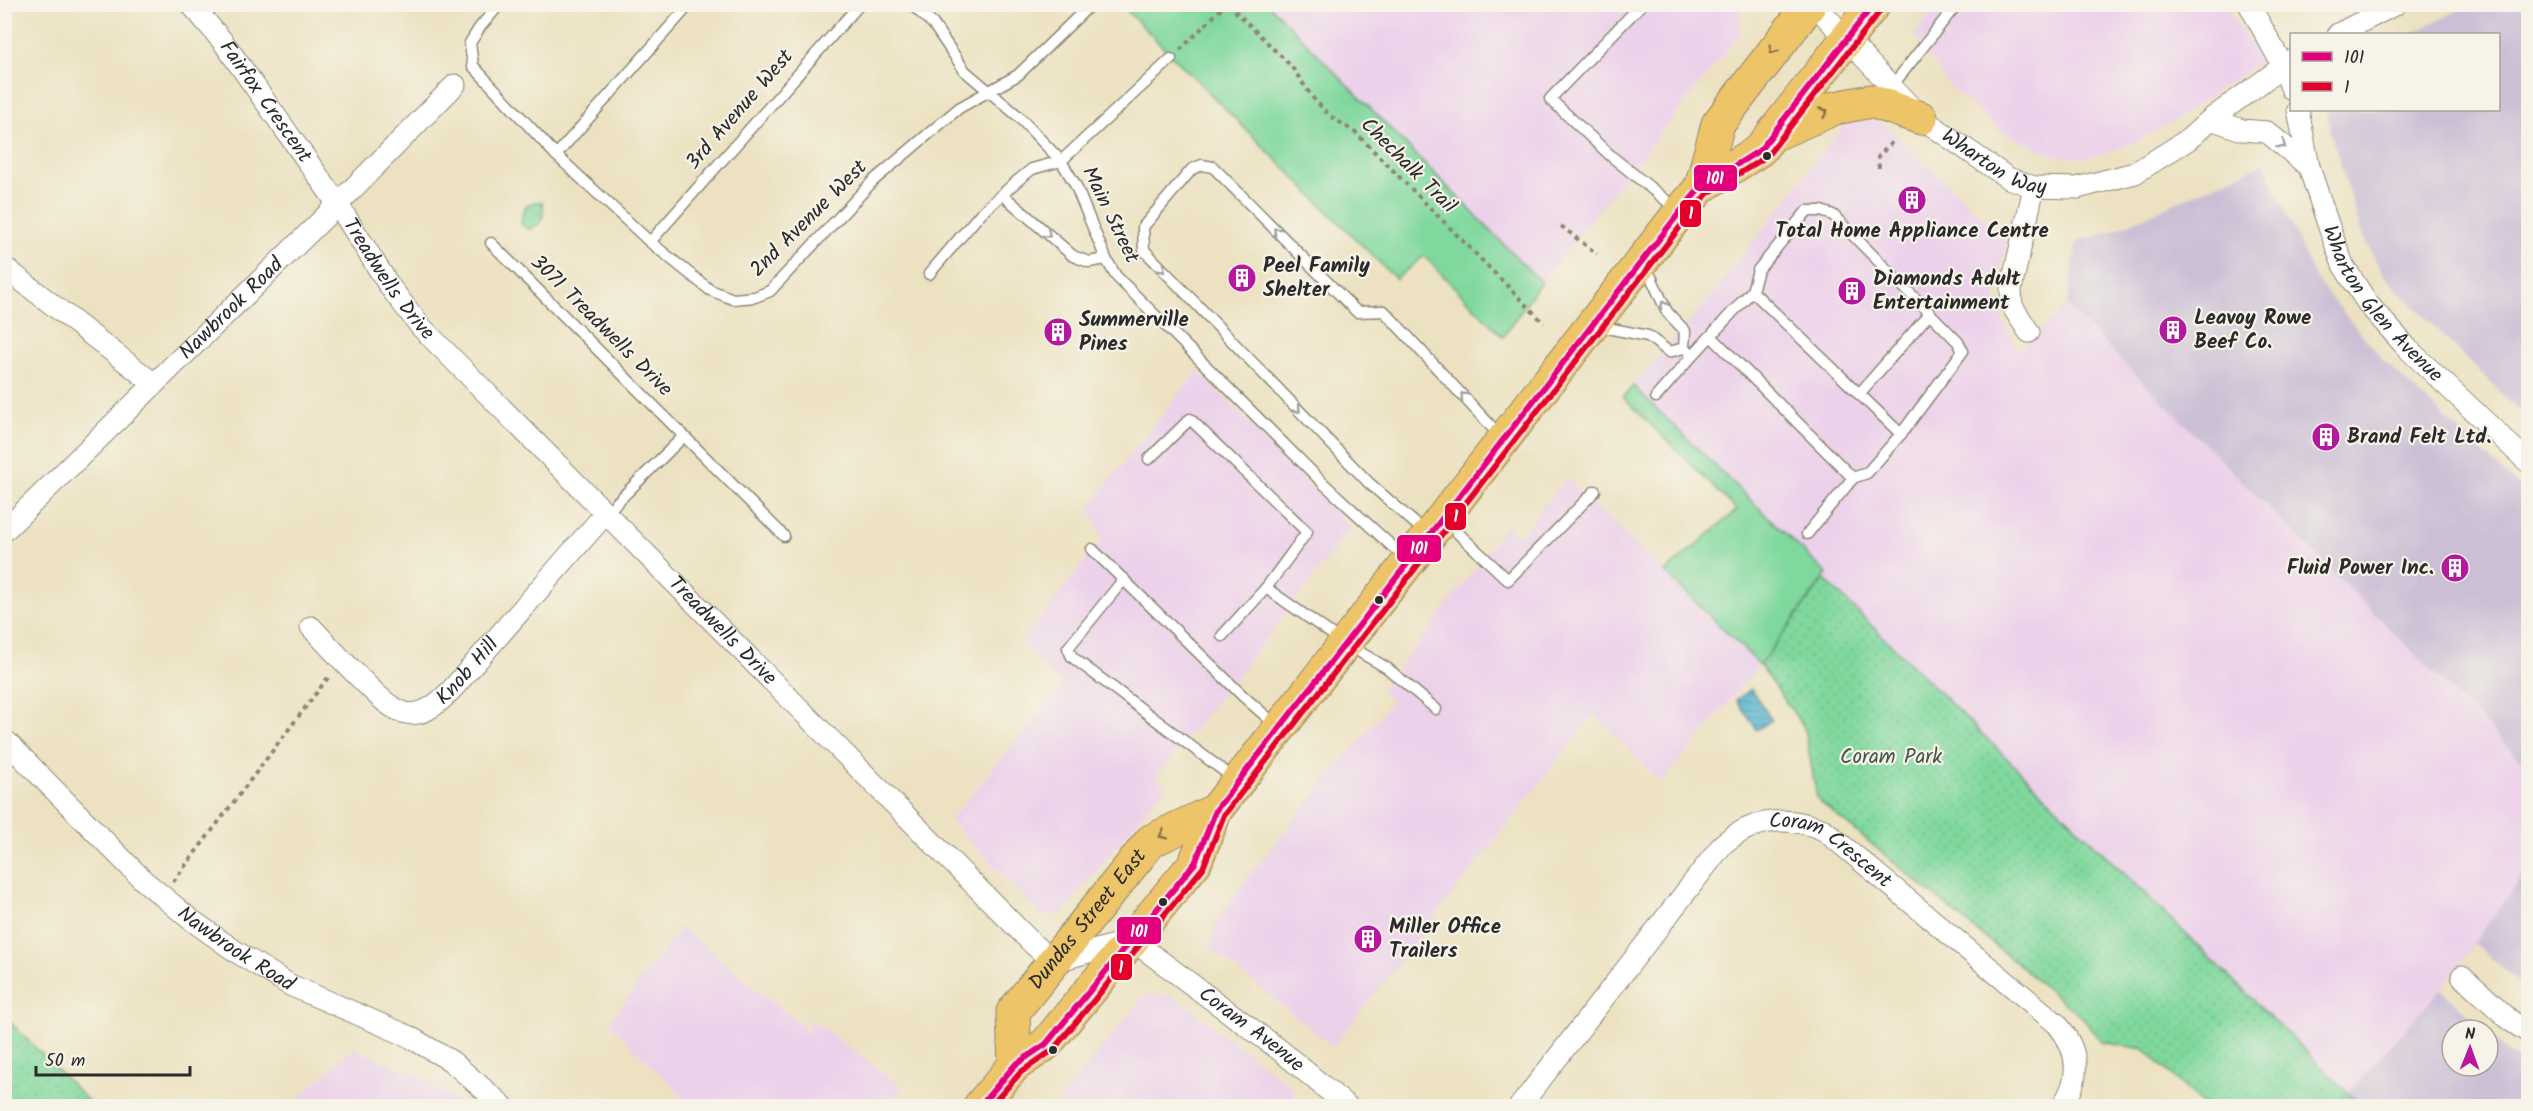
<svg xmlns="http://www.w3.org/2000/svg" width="2533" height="1111" font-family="Kalam,sans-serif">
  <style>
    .built { fill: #ecd1ea }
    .industrial { fill: #cbbfd5 }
    .grass { fill: #7fd89e; stroke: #558264; stroke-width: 1.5 }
    .park { fill: url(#park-dots); stroke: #558264; stroke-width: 1.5 }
    .water { fill: url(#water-rules); stroke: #3c6e7b; stroke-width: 1.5 }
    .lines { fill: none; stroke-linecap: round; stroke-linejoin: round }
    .service-casing { stroke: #8c8676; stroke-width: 13 }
    .minor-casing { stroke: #8c8676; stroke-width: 23 }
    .primary-casing { stroke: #8c8676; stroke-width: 35 }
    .path { stroke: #8c8676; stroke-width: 4; stroke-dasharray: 4.5 4.5; stroke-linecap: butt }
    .service { stroke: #fff; stroke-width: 10 }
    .minor { stroke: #fff; stroke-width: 21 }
    .primary { stroke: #eec469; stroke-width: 33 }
    .bus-1-casing { stroke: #f7f3e8; stroke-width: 10 }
    .bus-2-casing { stroke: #f7f3e8; stroke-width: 10 }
    .bus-1 { stroke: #e5007d; stroke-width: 6 }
    .bus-2 { stroke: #e4002b; stroke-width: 6 }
    .oneway { stroke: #837047 }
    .oneway2 { stroke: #a0a0a0 }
    .bus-dot { fill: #2b2b2b; stroke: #f7f3e8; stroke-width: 2 }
    .labels { text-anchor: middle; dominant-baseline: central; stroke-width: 4.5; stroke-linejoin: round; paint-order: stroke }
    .street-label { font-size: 21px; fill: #2b2b2b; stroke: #f7f3e8 }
    .poi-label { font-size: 21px; font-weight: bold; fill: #2b2b2b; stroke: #f7f3e8; text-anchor: start }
    .park-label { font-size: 21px; fill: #405648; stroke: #f7f3e8 }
    .line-badge { stroke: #f7f3e8; stroke-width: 2 }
    .badge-label { font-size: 16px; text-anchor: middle; font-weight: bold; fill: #fff }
  </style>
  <defs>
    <pattern id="park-dots" width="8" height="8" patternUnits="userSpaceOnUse" patternTransform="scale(1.5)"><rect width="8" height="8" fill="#7fd89e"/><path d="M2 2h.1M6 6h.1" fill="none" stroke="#6eba88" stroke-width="1.8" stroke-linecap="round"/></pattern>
    <pattern id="water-rules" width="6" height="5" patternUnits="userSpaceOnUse" patternTransform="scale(1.5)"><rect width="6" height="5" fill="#4cb0cb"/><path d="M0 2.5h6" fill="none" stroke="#3f8fa5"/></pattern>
  </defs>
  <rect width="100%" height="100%" fill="#f7f3e8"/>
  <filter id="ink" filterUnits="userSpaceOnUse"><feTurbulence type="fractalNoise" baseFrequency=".0167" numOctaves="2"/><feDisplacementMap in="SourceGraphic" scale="12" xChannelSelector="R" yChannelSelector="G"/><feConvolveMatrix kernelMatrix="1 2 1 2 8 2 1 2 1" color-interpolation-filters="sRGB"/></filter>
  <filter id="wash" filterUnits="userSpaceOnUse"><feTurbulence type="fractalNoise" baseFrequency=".008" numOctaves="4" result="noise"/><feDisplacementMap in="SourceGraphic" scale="24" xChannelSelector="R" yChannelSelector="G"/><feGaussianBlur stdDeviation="1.35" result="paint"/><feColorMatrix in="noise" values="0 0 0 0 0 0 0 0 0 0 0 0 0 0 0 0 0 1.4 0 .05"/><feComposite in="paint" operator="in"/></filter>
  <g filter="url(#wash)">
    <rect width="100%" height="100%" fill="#ece2c1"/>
    <g class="built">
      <path d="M1269,5H1740V34L1541,282Z"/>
      <path d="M1938,5H2225L2261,61L2181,116L2135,143L2087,158L2055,156L2004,133L1950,87L1914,35Z"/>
      <path d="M1847,121L1881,122L2009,242L2000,268L1996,298L2004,322L2018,351L2067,306L2528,767V870L2441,989L2348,1093L1824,579L1826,573L1633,386L1713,294Z"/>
      <path d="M1198,370L1351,528L1240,673L1156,776L1166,786L1060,915H1041L950,820L1063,685L1022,642L1102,539L1089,507Z"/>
      <path d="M1567,478L1760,665L1661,783L1594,714L1333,1047L1210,947L1215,924L1253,871L1392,701L1380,690L1420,642L1506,526L1519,537Z"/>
      <path d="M681,928L812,1034L806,1016L902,1087L886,1106H692L609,1023Z"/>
      <path d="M1145,995H1172L1296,1090L1283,1106H1055Z"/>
      <path d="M354,1048L426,1080L462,1106H290Z"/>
    </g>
    <g class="industrial">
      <path d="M2469,5H2528V420L2384,276L2363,237L2330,131L2327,110H2498V34H2410Z"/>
      <path d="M2264,163L2316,280L2385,362L2528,495V767L2067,306L2077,242L2113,231Z"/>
      <path d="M2528,870V991L2474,943Z"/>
      <path d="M2441,989L2484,1030H2452V1066H2488V1034L2528,1070V1106H2362L2348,1093Z"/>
    </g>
    <g class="grass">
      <path d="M1121,5H1269L1541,282L1503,337L1424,256L1396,279Z"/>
      <path d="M1633,386L1827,574L1760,665L1665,572L1737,510L1623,397Z"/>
    </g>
    <g class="park">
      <path d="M534,202H542C546,216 542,224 529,230L521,224C522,214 522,205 534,202Z"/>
      <path d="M1824,579L2348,1093L2362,1106H2204L2144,1049L2101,1042L2084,1019L1817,799L1805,729L1760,665Z"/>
      <path d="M5,1017L93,1106H5Z"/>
    </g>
    <path class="water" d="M1751,689L1772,720L1757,730L1736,700Z"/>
  </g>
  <g filter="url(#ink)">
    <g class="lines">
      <g class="service-casing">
        <g id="service">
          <path d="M500,4L480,27L470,43L473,66L556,155L650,242L710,290L733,299L755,297L770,291L873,181L959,108L1018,75L1091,4"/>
          <path d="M911,4L933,24L965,71L1018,116L1061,161L1075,184L1106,259L1116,276L1324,484L1407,560"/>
          <path d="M1642,4L1550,99L1611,156L1678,210"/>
          <path d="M1892,86L1957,4"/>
          <path d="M556,155L690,4"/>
          <path d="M1003,195L1073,256L1089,262L1106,259"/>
          <path d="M650,242L860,4"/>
          <path d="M491,243L784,536"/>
          <path d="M1645,264L1667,312L1685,331L1684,348"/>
          <path d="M929,274L981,213L1017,181L1032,169L1061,161L1171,59"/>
          <path d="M1597,326L1648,336L1669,352L1684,348"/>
          <path d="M1711,336L1853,478L1807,534"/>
          <path d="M1693,355L1752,291L1901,434L1963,351L1958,342L1833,215L1821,211H1807L1758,270L1752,291"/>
          <path d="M1859,394L1930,313"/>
          <path d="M1656,397L1693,355L1689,352"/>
          <path d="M1149,459L1190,419L1307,532L1266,588L1346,644L1387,668L1436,709"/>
          <path d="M1853,478L1867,473L1901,434"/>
          <path d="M605,514L683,437"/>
          <path d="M1445,521L1508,580L1595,491"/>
          <path d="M1425,532L1369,483L1144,250L1143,227L1192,169L1202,165L1213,167L1357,312L1384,311L1501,437"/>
          <path d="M1092,549L1244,697L1276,725"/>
          <path d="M1124,579L1068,648L1072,657L1236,780"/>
          <path d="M1222,636L1266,588"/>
        </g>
      </g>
      <g class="minor-casing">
        <g id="minor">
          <path id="s1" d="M191,4L224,43L337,203L390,287L421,327L1033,944L1053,962L1132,940L1281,1051L1347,1106"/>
          <path id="s2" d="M1814,4L1921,118L2008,178L2034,187L2077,188L2135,173L2189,139L2211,119L2292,60"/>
          <path d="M2249,4L2283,66L2292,90"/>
          <path d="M2338,34L2396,4"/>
          <path id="s3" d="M2298,110L2309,167L2329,227L2343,265L2368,304L2408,349L2528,462"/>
          <path d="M2211,119L2242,130L2267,132L2309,167"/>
          <path d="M4,267L153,383"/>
          <path d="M2029,332L2012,306L2011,289L2034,187"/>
          <path id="s4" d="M4,531L324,218L455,85"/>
          <path id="s5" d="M311,627C328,645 345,664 363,681C398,717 416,729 454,687L605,514"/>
          <path id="s6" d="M4,739L143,880L190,919L235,951L290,985L408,1036L451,1061L503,1106"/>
          <path d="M2462,976L2511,1021L2528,1032"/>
          <path id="s7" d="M1520,1106L1723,844C1753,819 1788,815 1824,830L2057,1024C2079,1050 2082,1078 2062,1106"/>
        </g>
      </g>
      <g class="primary-casing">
        <g id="primary">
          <path d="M1775,134L1835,108L1871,101L1921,118"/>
          <path d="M1701,187L1718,124L1810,4"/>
          <path id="s8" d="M1015,1065L1013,1012L1151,841L1216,810"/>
          <path d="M980,1106L1015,1065L1046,1044L1195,863L1216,810L1680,212L1701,187L1760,150L1874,4"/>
        </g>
      </g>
      <g class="path">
        <path d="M1228,4L1291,66L1313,98L1329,115L1356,133L1544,323"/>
        <path d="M1180,50L1226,4"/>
        <path d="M1879,168L1878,157L1893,141"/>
        <path d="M1561,226L1597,254"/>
        <path d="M173,882L330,675"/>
      </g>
      <use href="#service" class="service"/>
      <use href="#minor" class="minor"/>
      <use href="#primary" class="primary"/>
      <g class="bus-1-casing">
        <path id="bus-1" d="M980,1106L1015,1065L1046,1044L1195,863L1216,810L1680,212L1701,187L1760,150L1874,4"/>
      </g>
      <g class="bus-2-casing">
        <path id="bus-2" d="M991,1106L1021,1072L1053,1050L1203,868L1224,815L1687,218L1707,194L1767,156L1881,10"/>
      </g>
      <use href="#bus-1" class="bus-1"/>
      <use href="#bus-2" class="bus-2"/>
    </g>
    <defs><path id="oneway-chevron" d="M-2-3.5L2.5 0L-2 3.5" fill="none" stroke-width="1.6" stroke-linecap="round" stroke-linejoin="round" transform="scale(1.5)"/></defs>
    <g class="oneway">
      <use href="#oneway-chevron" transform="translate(1773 50) rotate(127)"/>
      <use href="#oneway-chevron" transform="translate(1824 112) rotate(-24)"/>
      <use href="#oneway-chevron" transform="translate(1163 835) rotate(155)"/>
    </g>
    <g class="oneway2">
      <use href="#oneway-chevron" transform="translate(2282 145) rotate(40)"/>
      <use href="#oneway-chevron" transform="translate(1277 231) rotate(-135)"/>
      <use href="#oneway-chevron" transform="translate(1047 234) rotate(41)"/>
      <use href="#oneway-chevron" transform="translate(1162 269) rotate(46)"/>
      <use href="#oneway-chevron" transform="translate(1664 305) rotate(-116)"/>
      <use href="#oneway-chevron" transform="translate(1464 396) rotate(-133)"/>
      <use href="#oneway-chevron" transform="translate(1297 409) rotate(46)"/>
    </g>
  </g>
  <defs>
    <g id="building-disc" transform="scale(1.5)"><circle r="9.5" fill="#b5179e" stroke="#f7f3e8"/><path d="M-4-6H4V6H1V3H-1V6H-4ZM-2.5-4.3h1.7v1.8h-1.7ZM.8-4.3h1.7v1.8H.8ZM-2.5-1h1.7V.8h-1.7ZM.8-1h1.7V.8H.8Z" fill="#fff"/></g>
  </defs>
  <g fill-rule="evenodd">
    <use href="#building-disc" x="1912" y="200"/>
    <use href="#building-disc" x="1242" y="278"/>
    <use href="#building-disc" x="1852" y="291"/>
    <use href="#building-disc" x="2173" y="330"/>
    <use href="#building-disc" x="1058" y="332"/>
    <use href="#building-disc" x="2326" y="437"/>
    <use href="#building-disc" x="2455" y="568"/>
    <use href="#building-disc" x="1368" y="939"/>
  </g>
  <g class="bus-dot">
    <circle cx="1767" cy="156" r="5"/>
    <circle cx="1379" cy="600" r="5"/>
    <circle cx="1163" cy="902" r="5"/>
    <circle cx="1053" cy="1050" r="5"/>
  </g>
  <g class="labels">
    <g class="street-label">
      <text stroke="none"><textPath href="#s1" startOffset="123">Fairfox Crescent</textPath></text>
      <text transform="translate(740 110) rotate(-49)">3rd Avenue West</text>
      <text stroke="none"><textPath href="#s2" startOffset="243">Wharton Way</textPath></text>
      <text transform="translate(1408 166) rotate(45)">Chechalk Trail</text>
      <text transform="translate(1110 215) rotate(64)">Main Street</text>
      <text transform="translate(809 219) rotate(-45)">2nd Avenue West</text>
      <text stroke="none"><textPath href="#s1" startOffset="339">Treadwells Drive</textPath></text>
      <text stroke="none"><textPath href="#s3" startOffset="216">Wharton Glen Avenue</textPath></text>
      <text stroke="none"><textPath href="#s4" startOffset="318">Nawbrook Road</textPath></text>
      <text transform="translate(601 326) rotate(45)">3071 Treadwells Drive</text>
      <text stroke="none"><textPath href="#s1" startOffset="825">Treadwells Drive</textPath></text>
      <text stroke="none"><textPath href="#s5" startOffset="207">Knob Hill</textPath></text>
      <text stroke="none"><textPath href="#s7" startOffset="453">Coram Crescent</textPath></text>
      <text stroke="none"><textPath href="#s8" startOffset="172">Dundas Street East</textPath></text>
      <text stroke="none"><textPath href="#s6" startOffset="314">Nawbrook Road</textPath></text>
      <text stroke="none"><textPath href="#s1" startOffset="1524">Coram Avenue</textPath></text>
    </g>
    <g class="poi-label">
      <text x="1912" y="231" text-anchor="middle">Total Home Appliance Centre</text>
      <text x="1263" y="266">Peel Family<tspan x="1263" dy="24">Shelter</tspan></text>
      <text x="1873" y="279">Diamonds Adult<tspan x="1873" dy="24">Entertainment</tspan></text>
      <text x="2194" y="318">Leavoy Rowe<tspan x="2194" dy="24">Beef Co.</tspan></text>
      <text x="1079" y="320">Summerville<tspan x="1079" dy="24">Pines</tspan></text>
      <text x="2347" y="437">Brand Felt Ltd.</text>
      <text x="2434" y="568" text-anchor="end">Fluid Power Inc.</text>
      <text x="1389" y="927">Miller Office<tspan x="1389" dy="24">Trailers</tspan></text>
    </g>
    <g class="park-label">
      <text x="1891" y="757">Coram Park</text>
    </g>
  </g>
  <g class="line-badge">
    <rect x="1693" y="164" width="45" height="28" rx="6" fill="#e5007d"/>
    <rect x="1679" y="199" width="23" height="29" rx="6" fill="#e4002b"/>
    <rect x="1444" y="502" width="23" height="29" rx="6" fill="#e4002b"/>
    <rect x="1396" y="534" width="46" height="29" rx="6" fill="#e5007d"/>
    <rect x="1116" y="916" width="46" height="29" rx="6" fill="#e5007d"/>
    <rect x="1110" y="953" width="23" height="28" rx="6" fill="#e4002b"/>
  </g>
  <g class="badge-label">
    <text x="1715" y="184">101</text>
    <text x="1691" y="219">1</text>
    <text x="1456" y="522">1</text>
    <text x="1419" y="554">101</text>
    <text x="1139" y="937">101</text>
    <text x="1121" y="973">1</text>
  </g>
  <rect width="2533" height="1111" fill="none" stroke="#f7f3e8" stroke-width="24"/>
  <rect x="2290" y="33" width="210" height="78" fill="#f7f3e8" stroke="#a5a39c" stroke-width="1.5"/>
  <rect x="2302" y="52" width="30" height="9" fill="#e5007d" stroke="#a5a39c" stroke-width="1.5"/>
  <text x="2344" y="63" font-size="18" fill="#2b2b2b">101</text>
  <rect x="2302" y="82" width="30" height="9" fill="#e4002b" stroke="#a5a39c" stroke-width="1.5"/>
  <text x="2344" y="93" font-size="18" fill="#2b2b2b">1</text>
  <g transform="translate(2470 1048) rotate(1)"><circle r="28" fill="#f7f3e8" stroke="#a5a39c" stroke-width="1.5"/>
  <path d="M0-4.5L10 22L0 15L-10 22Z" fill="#b5179e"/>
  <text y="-9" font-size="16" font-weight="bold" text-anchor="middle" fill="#2b2b2b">N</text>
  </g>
  <path d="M36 1066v9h154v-9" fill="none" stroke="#2b2b2b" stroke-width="3"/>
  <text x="45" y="1066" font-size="18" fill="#2b2b2b" stroke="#f7f3e8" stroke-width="4.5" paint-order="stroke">50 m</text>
</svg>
